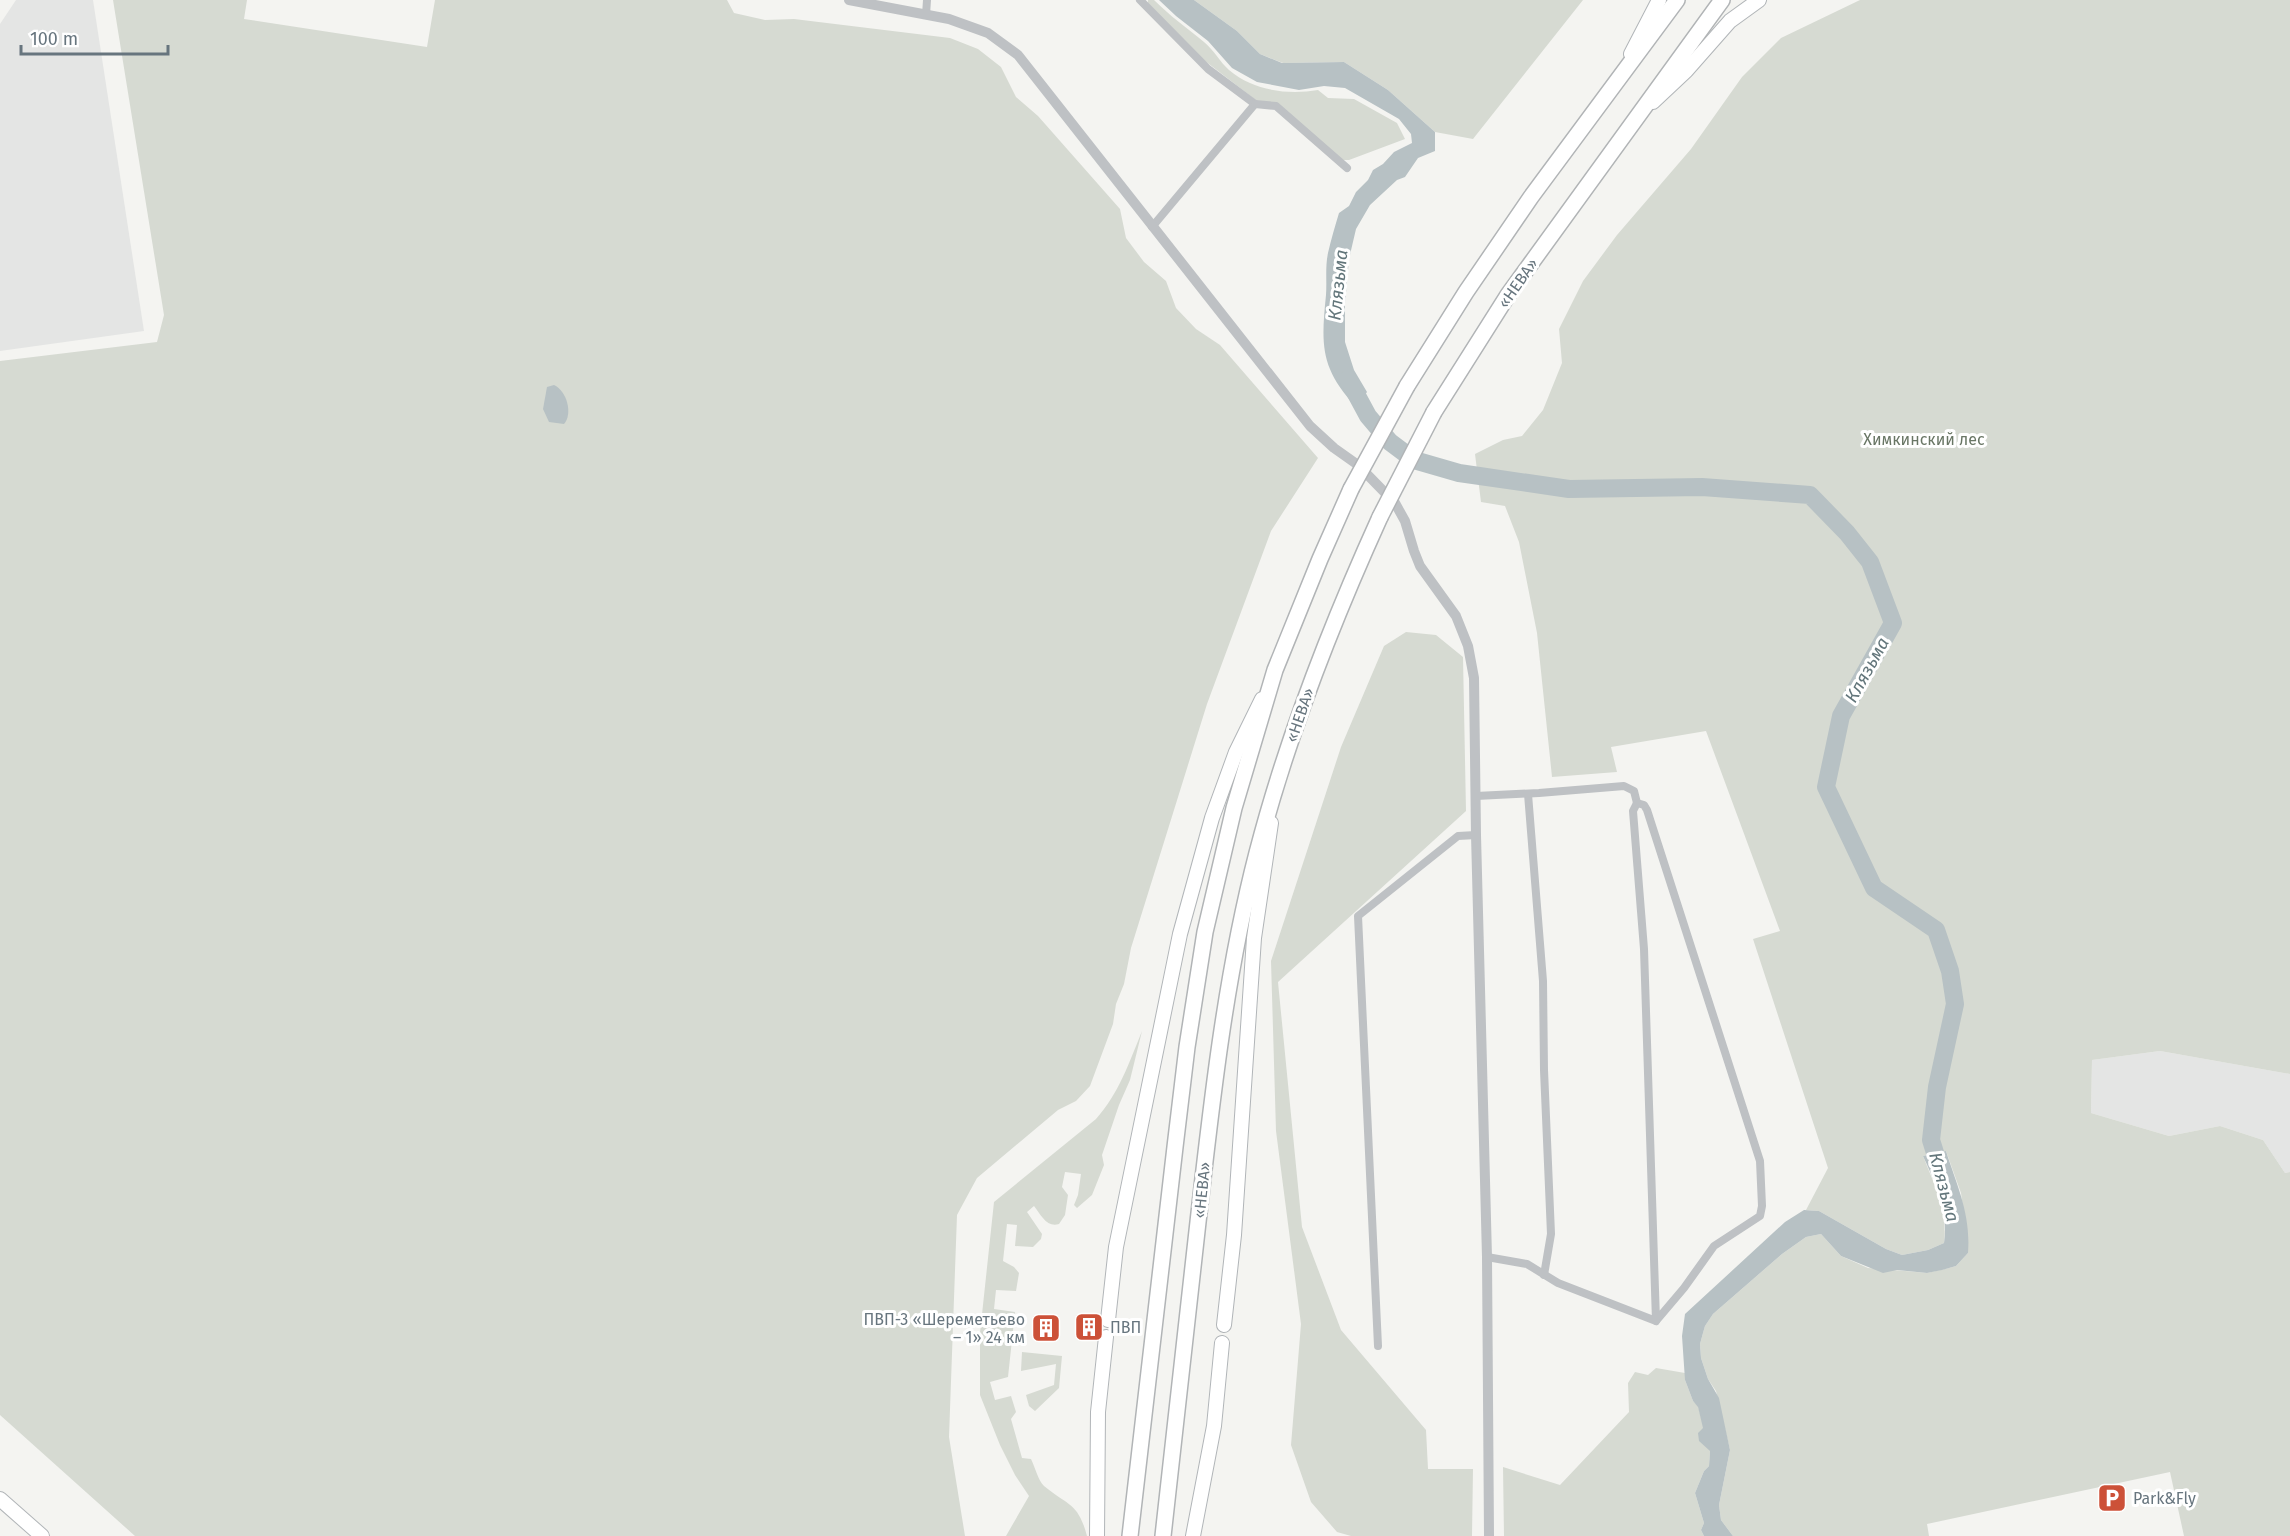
<svg xmlns="http://www.w3.org/2000/svg" width="2290" height="1536" font-family="'Fira Sans',sans-serif">
  <style>
    .built { fill: #e4e5e4 }
    .green { fill: #d6dad2 }
    .water { fill: #b7c1c4 }
    .lines { fill: none; stroke-linecap: round; stroke-linejoin: round }
    .river { stroke: #b7c1c4; stroke-width: 18 }
    .primary-casing { stroke: #b1b5b8; stroke-width: 16 }
    .motorway-casing { stroke: #b1b4b6; stroke-width: 18 }
    .minor { stroke: #bec1c4; stroke-width: 8 }
    .tertiary { stroke: #bec1c4; stroke-width: 10 }
    .primary { stroke: #fff; stroke-width: 14 }
    .motorway { stroke: #fff; stroke-width: 15 }
    .motorway-bridge-casing { stroke: #b1b4b6; stroke-width: 18; stroke-linecap: butt }
    .motorway-bridge { stroke: #fff; stroke-width: 15 }
    .labels { text-anchor: middle; dominant-baseline: central; stroke-width: 6; stroke-linejoin: round; paint-order: stroke }
    .street-label { font-size: 16px; fill: #67757e; stroke: #fff }
    .park-label { font-size: 16px; fill: #697665; stroke: #fff }
    .poi-label { font-size: 16px; fill: #67757e; stroke: #fff; text-anchor: start }
    .water-label { font-size: 18px; font-style: italic; fill: #63767b; stroke: #fff }
  </style>
  <rect width="100%" height="100%" fill="#f4f4f1"/>
  <g class="built">
    <path d="M16,0H93L144,331L0,351V24Z"/>
    <path d="M2160,1051L2290,1074V1172L2285,1173L2263,1140L2220,1126L2169,1136L2091,1113L2092,1060Z"/>
  </g>
  <g class="green">
    <path d="M113,0H247L244,19L427,47L435,0H727L734,13L765,20L794,19L950,38L978,49L1001,67L1016,97L1038,116L1120,209L1126,238L1144,262L1166,281L1176,308L1196,329L1220,345L1318,458L1271,531L1207,704L1131,948L1124,984L1116,1004L1113,1024L1090,1086L1076,1101L1058,1110L977,1178L957,1215L949,1437L965,1536H135L0,1415V361L157,342L164,315Z"/>
    <path d="M1148,0H1154C1170,16 1187,28 1204,42C1214,50 1220,62 1229,70C1254,91 1288,95 1318,90L1328,98L1354,99L1397,123L1405,139L1349,160H1341L1281,108L1257,101L1196,54L1148,3Z"/>
    <path d="M1194,0H1583L1473,139L1435,132L1388,90L1344,62L1283,63L1260,54L1237,31Z"/>
    <path d="M1860,0H2290V1074L2160,1051L2092,1060L2091,1113L2169,1136L2220,1126L2263,1140L2285,1173L2290,1172V1536H2184L2170,1472L1927,1524L1929,1536H1733L1721,1520L1719,1505L1730,1450L1716,1391L1708,1379L1701,1358L1700,1344L1703,1333L1705,1326L1713,1314L1782,1254L1806,1237L1821,1234L1841,1256L1868,1268L1905,1271L1927,1273L1949,1268L1956,1266L1968,1253V1246L1961,1193L1946,1151L1923,1156C1934,1184 1948,1212 1944,1243L1928,1250L1902,1255L1886,1249L1819,1211L1806,1210L1828,1168L1753,939L1780,931L1706,731L1611,747L1617,772L1552,777L1537,633L1519,542L1505,506L1481,502L1475,454L1503,440L1522,436L1543,410L1562,363L1559,329L1583,281L1617,235L1691,149L1742,77L1781,38Z"/>
    <path d="M1406,632L1436,635L1463,657L1466,811L1278,982L1302,1227L1341,1330L1426,1430L1428,1469H1473L1472,1536H1351L1337,1532L1311,1502L1291,1445L1301,1324L1276,1131L1271,961L1341,747L1384,646Z"/>
    <path d="M1142,1031L1130,1080L1119,1105L1102,1155L1104,1165L1092,1195L1077,1208L1074,1205L1078,1195L1081,1174L1065,1172L1062,1187L1068,1195L1065,1215L1059,1224C1047,1228 1041,1215 1034,1206L1027,1212L1042,1234L1041,1239L1033,1247L1015,1246L1017,1225L1007,1224L1003,1261L1014,1267L1019,1273L1016,1291L996,1290L994,1309L1015,1312L1008,1377L990,1382L995,1400L1011,1396L1016,1412L1011,1419L1022,1458L1031,1459C1035,1467 1038,1480 1044,1486C1068,1506 1078,1502 1087,1536H1006L1029,1496L1015,1475L1000,1445L980,1395V1333L994,1202L1096,1119C1119,1093 1129,1063 1142,1031Z"/>
    <path d="M1022,1352L1062,1356L1059,1388L1035,1411L1029,1406L1026,1395L1054,1385L1056,1364L1021,1371Z"/>
    <path d="M1656,1368L1685,1373V1380L1693,1401L1698,1406L1710,1451L1709,1466L1704,1471L1695,1493L1704,1523L1701,1530L1704,1536H1504L1503,1467L1560,1485L1629,1412L1628,1383L1635,1372L1648,1375Z"/>
  </g>
  <g class="water">
    <path d="M1159,0H1194L1237,31L1260,54L1282,63L1344,62L1388,90L1435,132V151L1418,158L1405,177L1397,180L1370,205L1356,229L1349,259L1345,304V342L1354,370L1367,392L1356,407C1320,368 1321,345 1326,295C1327,281 1325,267 1328,253C1331,240 1335,226 1339,213L1349,206L1356,192L1368,180L1373,170L1383,164L1394,152L1412,143L1411,134L1399,119L1345,88L1324,86L1299,90L1257,82L1232,68L1208,41L1176,16Z"/>
    <path d="M554,385C567,391 573,414 564,424L549,422L543,409L547,387Z"/>
    <path d="M1946,1151C1957,1186 1971,1214 1968,1253L1956,1266L1942,1270L1927,1273L1897,1270L1883,1273L1841,1256L1821,1234L1806,1237L1782,1254L1713,1314L1705,1326L1703,1333L1700,1344L1701,1358L1708,1379L1719,1398L1730,1450L1719,1505L1721,1520L1733,1536H1704L1701,1530L1704,1523L1695,1493L1704,1471L1709,1466L1710,1451L1699,1441L1698,1433L1703,1428L1698,1407L1693,1401L1685,1380L1682,1336L1685,1314L1785,1222L1804,1210L1819,1211L1886,1249L1902,1255L1928,1250L1944,1243C1949,1213 1935,1182 1923,1156Z"/>
  </g>
  <g class="lines">
    <path class="river" d="M1348,379L1368,416L1390,442L1414,460L1459,473L1569,489L1702,487L1810,495L1847,533L1870,562L1893,623L1841,716L1826,787L1874,888L1936,930L1950,971L1955,1004L1937,1087L1931,1140L1942,1175"/>
    <g class="primary-casing">
      <g id="primary">
        <path d="M1631,54L1659,0"/>
        <path d="M1653,102L1686,71L1730,21L1759,0"/>
        <path d="M1108,1320L1116,1247L1180,934L1212,818L1236,752L1262,699"/>
        <path d="M1224,1325L1234,1235L1254,938L1271,823"/>
        <path d="M0,1499L42,1536"/>
        <path d="M1097,1536L1098,1412L1106,1337"/>
        <path d="M1193,1536L1214,1426L1222,1343"/>
      </g>
    </g>
    <g class="motorway-casing">
      <g id="motorway">
        <path d="M1407,386L1466,292L1531,197L1677,0"/>
        <path d="M1434,412L1508,295L1722,0"/>
        <path d="M1130,1536L1175,1147L1187,1047L1205,932L1234,808L1275,670L1320,559L1351,489"/>
        <path d="M1163,1536C1175,1431 1186,1326 1198,1222C1212,1098 1226,973 1257,853C1287,737 1331,625 1380,517"/>
      </g>
    </g>
    <g class="minor">
      <path d="M1140,0L1208,69L1255,104L1152,227"/>
      <path d="M926,15L927,0"/>
      <path d="M1255,104L1276,106L1347,168"/>
      <path d="M1528,794L1543,981L1544,1070L1551,1234L1544,1275"/>
      <path d="M1476,796L1539,793L1624,786L1634,791L1637,803"/>
      <path d="M1637,803L1644,805L1647,810L1760,1161L1762,1206L1760,1216L1714,1246L1684,1288L1656,1321L1644,949L1633,811Z"/>
      <path d="M1487,1257L1527,1264L1558,1283L1656,1321"/>
      <path d="M1378,1346L1358,916L1458,836L1476,835"/>
    </g>
    <path class="tertiary" d="M849,0L949,19L988,33L1018,55L1310,426L1334,448L1358,465L1395,503L1405,521L1414,551L1420,566L1456,616L1468,646L1474,678L1476,835L1487,1257L1489,1536"/>
    <use href="#primary" class="primary"/>
    <use href="#motorway" class="motorway"/>
    <g class="motorway-bridge-casing">
      <g id="motorway-bridge">
        <path d="M1351,489L1407,386"/>
        <path d="M1380,517L1434,412"/>
      </g>
    </g>
    <use href="#motorway-bridge" class="motorway-bridge"/>
  </g>
  <defs>
    <g id="building-square" transform="scale(1.5)"><rect x="-9" y="-9" width="18" height="18" rx="4" fill="#cc5138" stroke="#fff"/><path d="M-4-6H4V6H1V3H-1V6H-4ZM-2.5-4.3h1.7v1.8h-1.7ZM.8-4.3h1.7v1.8H.8ZM-2.5-1h1.7V.8h-1.7ZM.8-1h1.7V.8H.8Z" fill="#fff"/></g>
    <g id="parking-square" transform="scale(1.5)"><rect x="-9" y="-9" width="18" height="18" rx="4" fill="#cc5138" stroke="#fff"/><path d="M-3.5-5.5H1a3.5 3.5 0 0 1 0 7H-1V5.5H-3.5ZM-1-3.4V-.6H.8a1.4 1.4 0 0 0 0-2.8Z" fill="#fff"/></g>
  </defs>
  <g fill-rule="evenodd">
    <use href="#building-square" x="1089" y="1327"/>
    <use href="#building-square" x="1046" y="1328"/>
    <use href="#parking-square" x="2112" y="1498"/>
  </g>
  <g class="labels">
    <g class="street-label">
      <text transform="translate(1518 283) rotate(-55)">«НЕВА»</text>
      <text transform="translate(1300 715) rotate(-71)">«НЕВА»</text>
      <text transform="translate(1202 1190) rotate(-84)">«НЕВА»</text>
    </g>
    <g class="park-label">
      <text x="1924" y="439">Химкинский лес</text>
    </g>
    <g class="poi-label">
      <text x="1025" y="1319" text-anchor="end">ПВП-3 «Шереметьево<tspan x="1025" dy="18">– 1» 24 км</tspan></text>
      <text x="1110" y="1327">ПВП</text>
      <text x="2133" y="1498">Park&amp;Fly</text>
    </g>
    <g class="water-label">
      <text transform="translate(1338 285) rotate(-84)">Клязьма</text>
      <text transform="translate(1867 670) rotate(-61)">Клязьма</text>
      <text transform="translate(1944 1187) rotate(75)">Клязьма</text>
    </g>
  </g>
  <path d="M21 45v9h147v-9" fill="none" stroke="#67757e" stroke-width="3"/>
  <text x="30" y="45" font-size="18" fill="#67757e" stroke="#ffffff" stroke-width="4.5" paint-order="stroke">100 m</text>
</svg>
